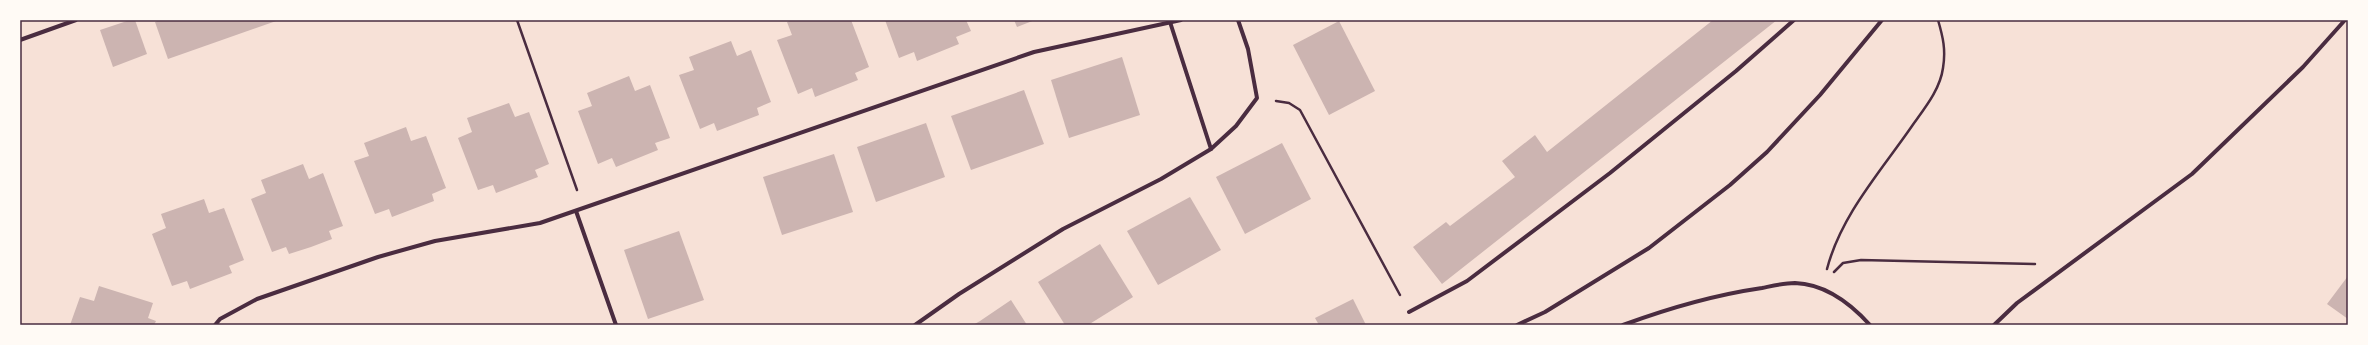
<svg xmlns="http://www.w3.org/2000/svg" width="2368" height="345" font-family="'DM Sans',sans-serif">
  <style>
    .building { fill: #ccb4b1 }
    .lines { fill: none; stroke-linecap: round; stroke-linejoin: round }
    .path { stroke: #4a2c40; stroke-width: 2.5 }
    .minor { stroke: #4a2c40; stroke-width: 4 }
    .neatline { fill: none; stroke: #4a2c40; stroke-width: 1.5 }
  </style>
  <rect width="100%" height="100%" fill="#f7e1d7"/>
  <g class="building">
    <path d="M130,20H135L147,54L113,67L100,30Z"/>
    <path d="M160,20H279L168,59L155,22Z"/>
    <path d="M792,20H851L869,67L855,73L858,80L815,97L812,88L798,94L777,40L792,35L787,22Z"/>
    <path d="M885,20H966L971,31L956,37L959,44L917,61L914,52L899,58Z"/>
    <path d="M1014,20H1035L1017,27Z"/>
    <path d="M1713,20H1777L1442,284L1413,247L1446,222L1450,226L1515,177L1502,161L1535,135L1547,152Z"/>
    <path d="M1339,21L1375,91L1329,115L1293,45Z"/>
    <path d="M731,41L737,56L751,50L771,102L757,108L759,115L717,131L714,123L700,129L679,75L694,70L689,57Z"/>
    <path d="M1122,57L1140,115L1069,138L1051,80Z"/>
    <path d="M629,76L635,91L650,85L670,138L655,143L658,150L616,167L612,158L598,164L578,111L592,106L587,93Z"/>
    <path d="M1024,90L1044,144L971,170L951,116Z"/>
    <path d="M509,103L515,117L529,112L549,164L535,170L538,177L496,193L493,185L478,190L458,138L472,132L467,118Z"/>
    <path d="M926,123L945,177L876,202L857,147Z"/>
    <path d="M406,127L411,141L426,136L446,188L432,194L434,201L392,217L389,209L375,214L354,161L369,156L364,143Z"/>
    <path d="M1282,143L1311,199L1245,234L1216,177Z"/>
    <path d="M834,154L853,212L782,235L763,177Z"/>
    <path d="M303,164L309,179L323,173L343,226L329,231L332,239L311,247L289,254L286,247L272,252L251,199L266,193L261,180Z"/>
    <path d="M1190,197L1221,250L1158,285L1127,231Z"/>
    <path d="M204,199L209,213L224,208L244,260L229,266L232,273L190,289L187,281L172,286L152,234L166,228L161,214Z"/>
    <path d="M679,231L704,300L648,319L624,250Z"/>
    <path d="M1100,244L1133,297L1088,325H1065L1038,282Z"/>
    <path d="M2348,276V319L2327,304Z"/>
    <path d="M99,286L153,303L148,318L156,321L154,325H70L80,297L94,301Z"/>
    <path d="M1353,299L1366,325H1319L1315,318Z"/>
    <path d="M1011,300L1027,325H973L980,321Z"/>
  </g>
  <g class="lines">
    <g class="path">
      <path d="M517,20L577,190"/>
      <path d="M1276,101L1289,103L1300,110L1400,295"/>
      <path d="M1827,269C1841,215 1881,171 1912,126C1924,109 1940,90 1943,68C1946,50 1943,37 1938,20"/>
      <path d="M1834,272L1843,263L1861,260L2035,264"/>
    </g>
    <g class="minor">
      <path d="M1170,22L1211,149"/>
      <path d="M20,40L76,20"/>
      <path d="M576,211L616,325"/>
      <path d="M1409,312L1467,281L1610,173L1736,71L1794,20"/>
      <path d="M215,325L220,319L257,299L378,257L435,241L540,223L1034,52L1181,20"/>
      <path d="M915,325L959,294L1063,229L1161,179L1211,149L1236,126L1257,98L1248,49L1238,20"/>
      <path d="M1517,325L1545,312L1649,248L1730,185L1767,152L1820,95L1882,20"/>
      <path d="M1623,325C1669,308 1714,295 1762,288C1772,286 1784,283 1795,283C1825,284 1851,304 1870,325"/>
      <path d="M1994,325L2017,303L2192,174L2303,67L2345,20"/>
    </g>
  </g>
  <rect width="2368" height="345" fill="none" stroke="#fffaf5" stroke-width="42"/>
  <rect x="21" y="21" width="2326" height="303" class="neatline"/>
</svg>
